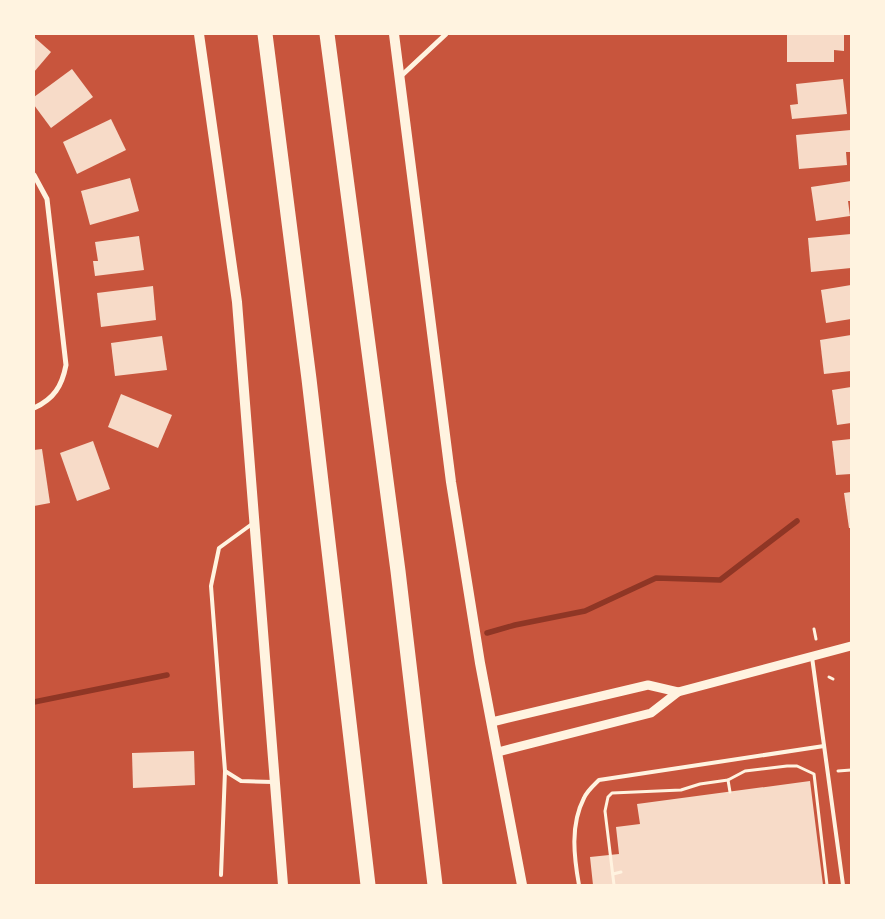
<svg xmlns="http://www.w3.org/2000/svg" width="885" height="919" font-family="Quicksand,sans-serif">
  <style>
    .lines { fill: none; stroke-linecap: round; stroke-linejoin: round }
    .stream { stroke: #8f3625; stroke-width: 5.5 }
    .building { fill: #f7dbc8 }
    .path { stroke: #fff3e0; stroke-width: 3 }
    .service { stroke: #fff3e0; stroke-width: 4 }
    .minor { stroke: #fff3e0; stroke-width: 5 }
    .tertiary { stroke: #fff3e0; stroke-width: 9 }
    .secondary { stroke: #fff3e0; stroke-width: 10 }
    .motorway { stroke: #fff3e0; stroke-width: 15 }
  </style>
  <rect width="100%" height="100%" fill="#c8553d"/>
  <g class="lines">
    <g class="stream">
      <path d="M487,633L515,625L585,611L656,578L720,580L797,521"/>
      <path d="M34,702L167,675"/>
    </g>
  </g>
  <g class="building">
    <path d="M787,34H844V51L834,50V62H787Z"/>
    <path d="M34,37L51,52L34,72Z"/>
    <path d="M72,69L93,97L51,128L34,105V97Z"/>
    <path d="M843,79L847,114L792,119L790,105L798,104L796,84Z"/>
    <path d="M111,119L126,150L77,174L63,142Z"/>
    <path d="M851,130V152H846L847,165L799,169L796,135Z"/>
    <path d="M130,178L139,211L90,225L81,191Z"/>
    <path d="M851,181V201H848L850,216L816,221L811,187Z"/>
    <path d="M851,234V268L811,272L808,238Z"/>
    <path d="M139,236L144,270L95,276L93,261H98L95,242Z"/>
    <path d="M851,285V319L826,323L821,290Z"/>
    <path d="M153,286L156,320L101,327L97,293Z"/>
    <path d="M851,335V371L824,374L820,340Z"/>
    <path d="M162,336L167,370L115,376L111,343Z"/>
    <path d="M851,387V423L837,425L832,390Z"/>
    <path d="M121,394L172,415L158,448L108,427Z"/>
    <path d="M851,439V474L836,475L832,441Z"/>
    <path d="M93,441L110,489L77,501L60,453Z"/>
    <path d="M42,449L50,503L34,506V450Z"/>
    <path d="M851,492V528H849L844,493Z"/>
    <path d="M194,751L195,785L133,788L132,753Z"/>
    <path d="M810,781L823,885H593L590,857L619,854L616,827L640,824L637,804Z"/>
  </g>
  <g class="lines">
    <g class="path">
      <path d="M814,629L816,639"/>
      <path d="M829,677L833,679"/>
      <path d="M838,771L851,770"/>
      <path d="M728,780L730,792"/>
      <path d="M613,874L621,872"/>
      <path d="M614,885L605,811L608,797L612,793L681,790L700,784L728,780L745,771L787,766H797L814,774L827,885"/>
    </g>
    <g class="service">
      <path d="M252,524L219,548L211,586L225,771L241,781L273,782"/>
      <path d="M812,657L843,885"/>
      <path d="M221,875L225,771"/>
      <path d="M579,885C574,857 570,825 584,798C587,791 594,785 599,780L824,746"/>
    </g>
    <g class="minor">
      <path d="M400,77L446,34"/>
      <path d="M34,175L47,199L66,365C62,386 54,399 34,408"/>
    </g>
    <g class="tertiary">
      <path d="M492,722L648,685L678,692"/>
      <path d="M498,752L651,713L678,692L851,646"/>
    </g>
    <g class="secondary">
      <path d="M199,34L237,302L283,885"/>
      <path d="M394,34L451,482L480,663L522,885"/>
    </g>
    <g class="motorway">
      <path d="M265,34L309,379L368,885"/>
      <path d="M327,34L398,571L435,885"/>
    </g>
  </g>
  <rect width="885" height="919" fill="none" stroke="#fff3e0" stroke-width="70"/>
</svg>
